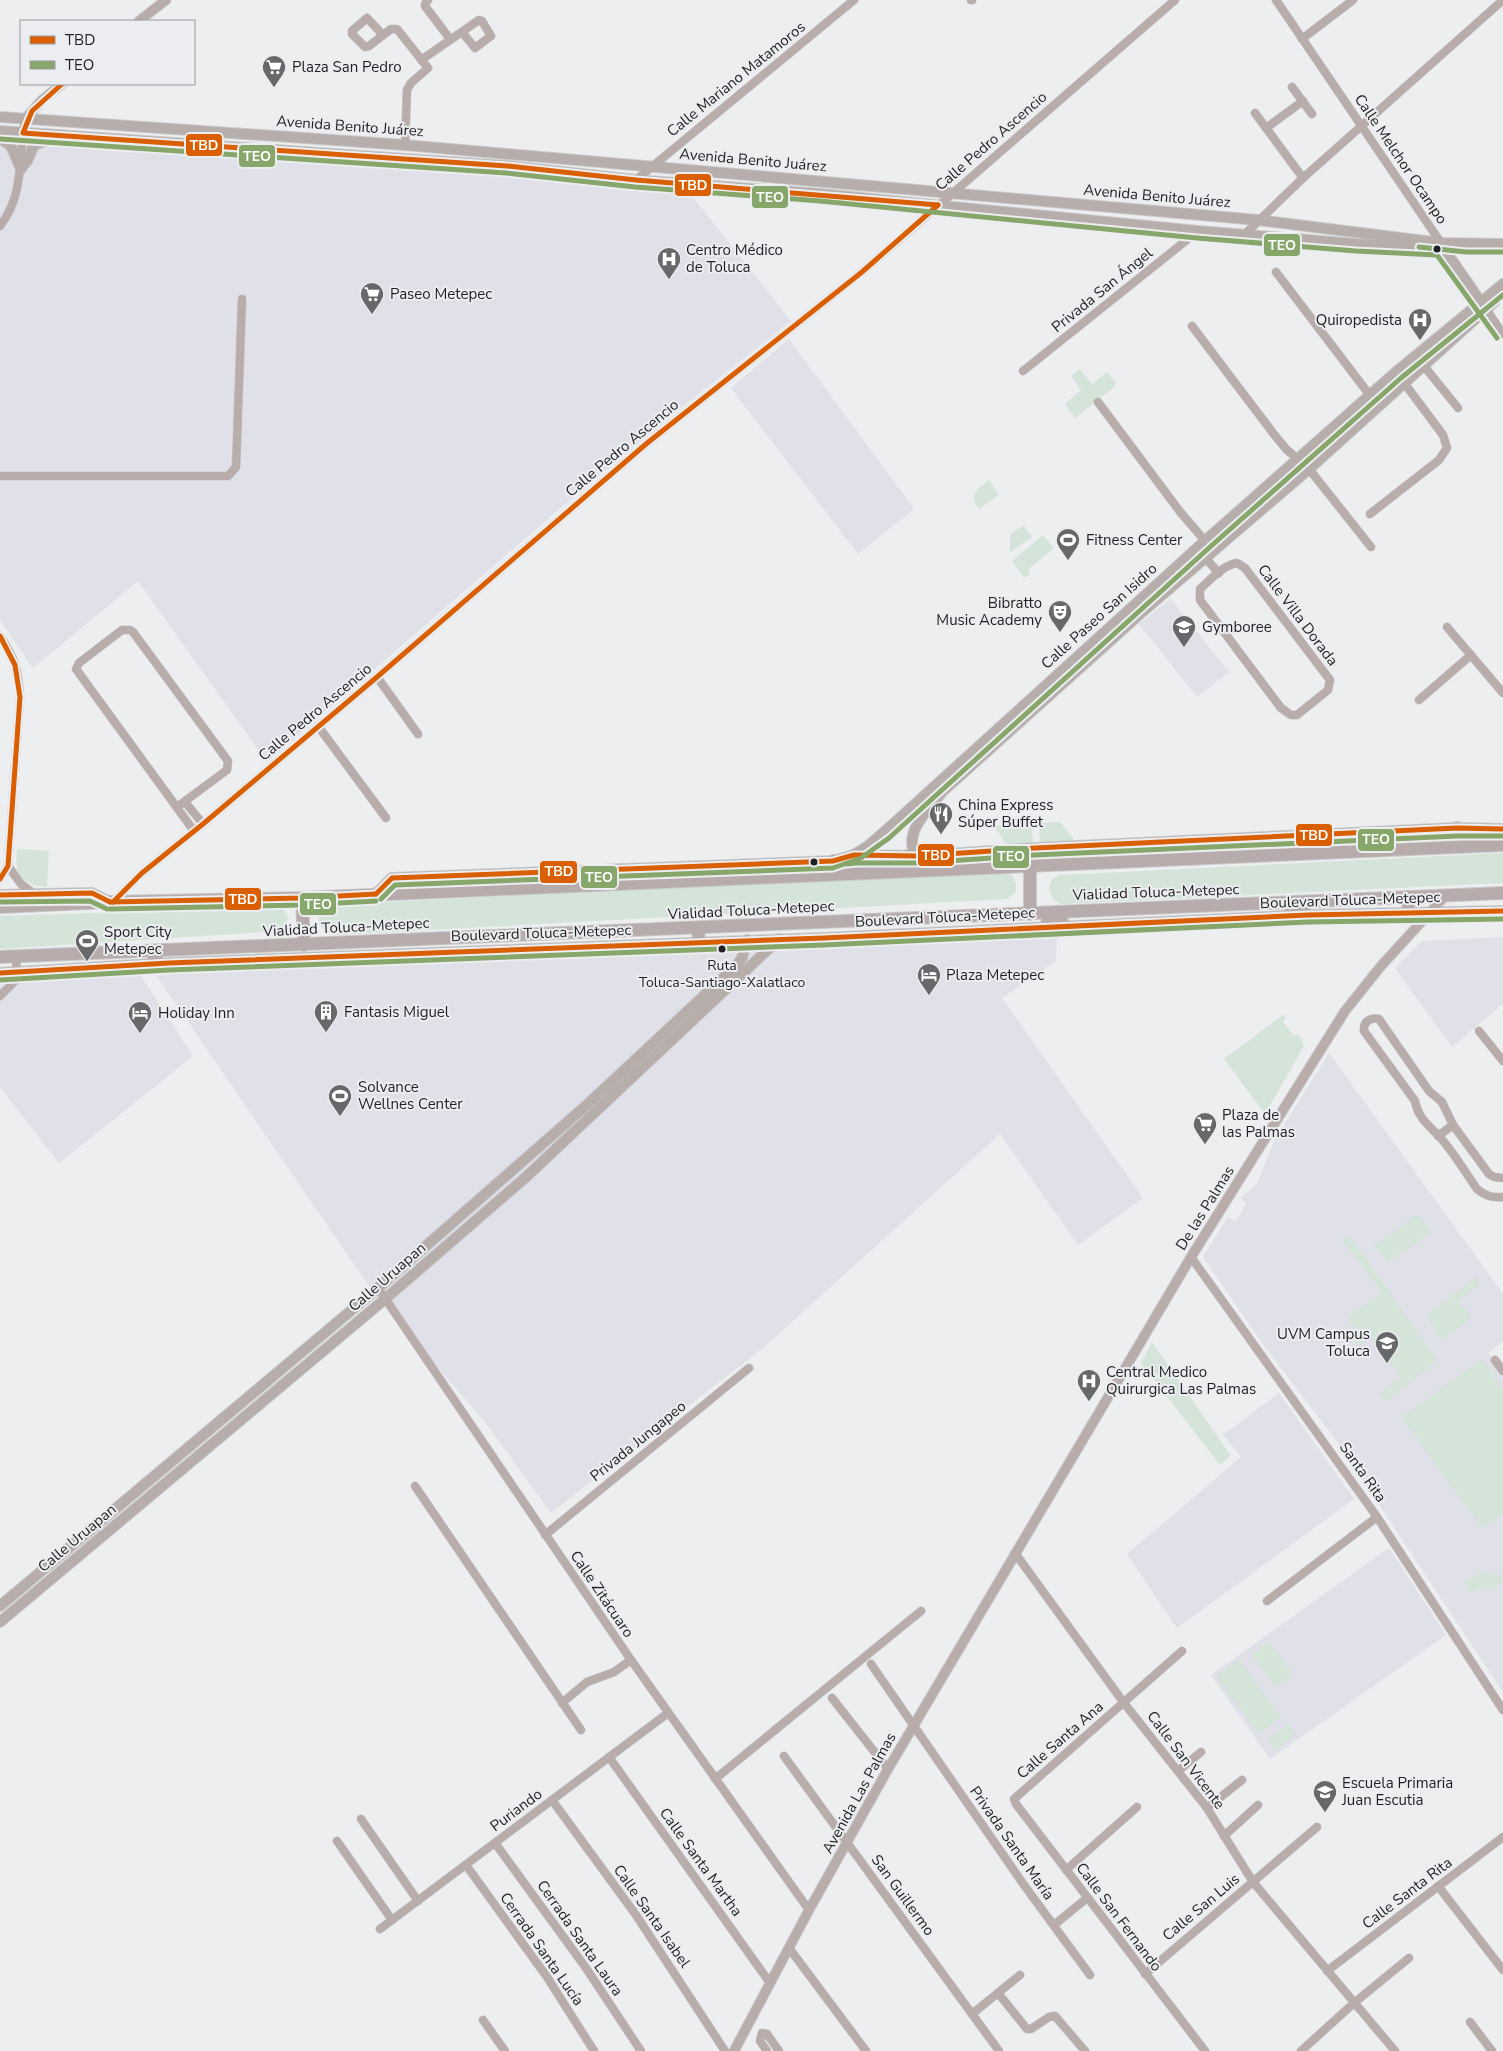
<svg xmlns="http://www.w3.org/2000/svg" width="1503" height="2051" font-family="'Nunito Sans',sans-serif">
  <style>
    .built { fill: #dfe0e8 }
    .green { fill: #d4e4d9 }
    .lines { fill: none; stroke-linecap: round; stroke-linejoin: round }
    .minor-casing { stroke: #c9c9ca; stroke-width: 9 }
    .tertiary-casing { stroke: #c9c9ca; stroke-width: 11 }
    .secondary-casing { stroke: #c9c9ca; stroke-width: 12 }
    .trunk-casing { stroke: #c9c9ca; stroke-width: 14 }
    .minor { stroke: #b8adaa; stroke-width: 8 }
    .tertiary { stroke: #b8adaa; stroke-width: 9 }
    .secondary { stroke: #b7adaa; stroke-width: 10 }
    .trunk { stroke: #b7acab; stroke-width: 12 }
    .bus-1-casing { stroke: #ecedf1; stroke-width: 9 }
    .bus-2-casing { stroke: #ecedf1; stroke-width: 9 }
    .bus-1 { stroke: #d95f02; stroke-width: 5 }
    .bus-2 { stroke: #86a66a; stroke-width: 5 }
    .bus-dot { fill: #1f2021; stroke: #ecedf1; stroke-width: 2 }
    .labels { text-anchor: middle; dominant-baseline: central; stroke-width: 4; stroke-linejoin: round; paint-order: stroke }
    .bus-label { font-size: 14px; fill: #1f2021; stroke: #ecedf1 }
    .poi-label { font-size: 15px; fill: #1f2021; stroke: #ecedf1; text-anchor: start }
    .street-label { font-size: 15px; fill: #1f2021; stroke: #ecedf1 }
    .line-badge { stroke: #ecedf1; stroke-width: 2 }
    .badge-label { font-size: 14px; text-anchor: middle; font-weight: bold; fill: #fff }
  </style>
  <rect width="100%" height="100%" fill="#edeef0"/>
  <g class="built">
    <path d="M0,136L557,179L689,192L791,321L678,410L564,505L267,762L138,581L33,668L0,620Z"/>
    <path d="M789,339L914,509L858,554L731,388Z"/>
    <path d="M1171,599L1229,672L1197,697L1139,624Z"/>
    <path d="M1057,930L1056,961L1002,998L1143,1198L1078,1245L1000,1134L763,1348L551,1513L485,1422L375,1295L154,972L798,946Z"/>
    <path d="M1503,937V1004L1452,1047L1395,968L1422,941Z"/>
    <path d="M141,976L193,1056L59,1163L0,1087V982Z"/>
    <path d="M1329,1053L1503,1294V1341L1488,1353L1503,1374V1692L1339,1444L1263,1344L1203,1257L1228,1217L1235,1221L1240,1215L1246,1203L1241,1198L1258,1182L1273,1143Z"/>
    <path d="M1279,1393L1354,1499L1177,1628L1127,1554L1241,1457L1223,1435Z"/>
    <path d="M1389,1548L1446,1635L1270,1759L1211,1675Z"/>
  </g>
  <g class="green">
    <path d="M1080,369L1092,384L1107,372L1116,383L1114,387L1075,418L1065,404L1081,390L1071,376Z"/>
    <path d="M989,480L999,495L979,509C968,495 976,490 989,480Z"/>
    <path d="M1023,525L1032,537L1010,552V535Z"/>
    <path d="M1043,535L1054,548L1029,569L1030,574L1024,578L1012,561Z"/>
    <path d="M1060,822L1075,841L1040,842L1039,823Z"/>
    <path d="M1031,824L1033,843L1006,844L994,826Z"/>
    <path d="M17,849L49,851L47,887C21,885 14,874 17,849Z"/>
    <path d="M1503,853V883L1061,904L1053,899L1049,890L1051,880L1059,875Z"/>
    <path d="M1000,871C1013,873 1017,880 1016,892L1007,899L336,935C318,933 312,915 328,905Z"/>
    <path d="M274,903L283,908L288,917L285,926L278,931L0,949V916L181,910Z"/>
    <path d="M1283,1015L1286,1018L1283,1021L1294,1036L1299,1034L1304,1046L1265,1114L1224,1059Z"/>
    <path d="M1418,1214L1432,1232L1388,1262L1374,1245Z"/>
    <path d="M1350,1236L1438,1361L1385,1402L1379,1394L1401,1377L1372,1339L1359,1348L1347,1332L1354,1328L1346,1318L1382,1292L1343,1241Z"/>
    <path d="M1476,1277L1480,1284L1458,1301L1472,1318L1441,1340L1426,1315Z"/>
    <path d="M1152,1342L1231,1456L1220,1465L1141,1363Z"/>
    <path d="M1482,1359L1503,1389V1514L1482,1528L1401,1417Z"/>
    <path d="M1479,1572L1501,1575L1503,1581L1490,1591L1487,1587L1481,1591L1478,1588L1471,1593L1464,1583Z"/>
    <path d="M1269,1641L1294,1674L1276,1688L1251,1654Z"/>
    <path d="M1239,1659L1281,1717L1258,1734L1216,1676Z"/>
    <path d="M1288,1724L1296,1735L1275,1751L1266,1740Z"/>
  </g>
  <g class="lines">
    <g class="minor-casing">
      <g id="minor">
        <path d="M428,0L425,4V6L450,39"/>
        <path d="M971,0H972"/>
        <path d="M1276,0L1441,243"/>
        <path d="M383,35L367,18L352,31V34L365,47L369,46L391,29H397L428,68L411,83L407,90L405,145"/>
        <path d="M1302,39L1353,0"/>
        <path d="M421,60L479,20L482,21L491,36L475,48L462,32"/>
        <path d="M1292,87L1312,114"/>
        <path d="M1255,113L1303,178"/>
        <path d="M1266,128L1303,101"/>
        <path d="M636,180L854,0"/>
        <path d="M0,226C25,194 18,157 25,119"/>
        <path d="M1245,234L1303,178L1503,0"/>
        <path d="M1276,272L1378,406"/>
        <path d="M1486,309L1503,334"/>
        <path d="M1192,326L1273,433L1286,449L1309,469L1371,547"/>
        <path d="M1424,366L1458,408"/>
        <path d="M1023,371L1198,231"/>
        <path d="M1098,402L1181,513L1213,550"/>
        <path d="M0,476H228L236,467L242,299"/>
        <path d="M1370,514L1439,460L1447,448L1443,435L1396,372"/>
        <path d="M1196,548L1219,573"/>
        <path d="M1237,563L1245,568L1330,680L1328,690L1297,715H1291L1281,708L1200,600V589C1210,580 1223,565 1237,563Z"/>
        <path d="M1447,627L1503,693"/>
        <path d="M0,636C16,660 18,669 20,697L8,866L0,879"/>
        <path d="M377,677L418,734"/>
        <path d="M1419,700L1471,655"/>
        <path d="M318,726L386,818"/>
        <path d="M185,802L203,824"/>
        <path d="M177,807L227,770L228,761L133,632L130,630H122L79,663L76,669L194,831"/>
        <path d="M8,866L21,884L34,894"/>
        <path d="M113,902L142,873L203,824L377,677L646,444L862,272L1175,0"/>
        <path d="M0,996L15,981L17,957"/>
        <path d="M1479,1031L1503,1061"/>
        <path d="M1438,1136L1453,1125"/>
        <path d="M1503,1178L1494,1177L1489,1174L1453,1125L1442,1102L1429,1091L1379,1019C1371,1017 1363,1021 1364,1031L1415,1101C1418,1117 1427,1124 1438,1135C1453,1151 1465,1172 1477,1189C1486,1196 1492,1198 1503,1197"/>
        <path d="M1191,1257L1377,1517L1503,1710"/>
        <path d="M378,1288L631,1660L809,1910"/>
        <path d="M1495,1360L1503,1371"/>
        <path d="M415,1486L581,1730"/>
        <path d="M545,1535L749,1368"/>
        <path d="M1015,1553L1124,1703L1207,1808L1253,1882L1395,2051"/>
        <path d="M1267,1601L1377,1517"/>
        <path d="M1182,1651L1014,1799L1016,1804L1205,2051"/>
        <path d="M871,1664L1024,1885L1090,1975"/>
        <path d="M832,1698L888,1769"/>
        <path d="M562,1703L587,1682L614,1672L631,1660"/>
        <path d="M784,1756L999,2051"/>
        <path d="M609,1757L770,1983"/>
        <path d="M1178,1771L1201,1752"/>
        <path d="M715,1779L921,1611"/>
        <path d="M552,1800L636,1915L725,2051"/>
        <path d="M1207,1808L1242,1780"/>
        <path d="M361,1819L418,1901"/>
        <path d="M1224,1836L1258,1805"/>
        <path d="M337,1841L392,1920"/>
        <path d="M495,1843L586,1968L641,2051"/>
        <path d="M466,1865L547,1977L594,2051"/>
        <path d="M1066,1870L1137,1807"/>
        <path d="M1438,1886L1503,1970"/>
        <path d="M1054,1925L1087,1898"/>
        <path d="M380,1929L668,1713"/>
        <path d="M789,1948L866,2051"/>
        <path d="M1327,1971L1503,1837"/>
        <path d="M1145,1974L1317,1827"/>
        <path d="M998,1993L1027,2029H1031L1049,2017L1055,2016L1085,2051"/>
        <path d="M972,2014L1020,1975"/>
        <path d="M483,2020L505,2051"/>
        <path d="M1470,2022L1492,2051"/>
        <path d="M767,2051L760,2041L762,2033L767,2034L779,2051"/>
        <path d="M1301,2051L1354,2003L1409,1958"/>
      </g>
    </g>
    <g class="tertiary-casing">
      <g id="tertiary">
        <path d="M139,21L166,0"/>
        <path d="M25,119L42,100L62,84"/>
        <path d="M734,2051L809,1910L888,1769L1191,1257L1345,1011L1381,966L1445,896"/>
      </g>
    </g>
    <g class="secondary-casing">
      <g id="secondary">
        <path d="M0,117L405,145L1258,220L1441,243L1503,244"/>
        <path d="M0,131L507,166L636,180L821,194L1198,231L1357,244L1440,248L1445,252"/>
        <path d="M0,138L11,146L21,169"/>
        <path d="M22,167L27,161L34,145L56,137"/>
        <path d="M1442,246L1485,308"/>
        <path d="M855,854L868,846L891,826L1205,541L1396,372L1503,284"/>
        <path d="M917,856C900,835 931,806 943,791L1141,613L1309,469L1495,301"/>
        <path d="M376,894L392,878L833,861L854,855L917,856L1035,848L1457,828L1503,829"/>
        <path d="M0,895L92,893L110,902"/>
        <path d="M0,973L169,963L824,938L1308,915L1503,911"/>
        <path d="M0,1606L378,1288L588,1104L737,965L742,958L747,940"/>
        <path d="M0,1622L385,1299L526,1177L779,939"/>
      </g>
    </g>
    <g class="trunk-casing">
      <g id="trunk">
        <path d="M1457,828L1474,846"/>
        <path d="M917,856L937,870"/>
        <path d="M891,872L907,856"/>
        <path d="M818,874L833,861"/>
        <path d="M1407,897L1409,912"/>
        <path d="M302,898L304,945"/>
        <path d="M1287,905L1308,915"/>
        <path d="M0,907L110,902L302,898L1503,845"/>
        <path d="M1055,913L1065,926"/>
        <path d="M1030,914V867"/>
        <path d="M1046,927L1050,913"/>
        <path d="M698,928L699,942"/>
        <path d="M0,957L1503,893"/>
        <path d="M151,965L158,952"/>
      </g>
    </g>
    <use href="#minor" class="minor"/>
    <use href="#tertiary" class="tertiary"/>
    <use href="#secondary" class="secondary"/>
    <use href="#trunk" class="trunk"/>
    <g class="bus-1-casing">
      <g id="bus-1">
        <path d="M62,84L32,111L23,133L507,166L636,180L938,205"/>
        <path d="M0,636L15,665L20,697L8,866L0,879"/>
        <path d="M376,894L392,878L833,861L854,855L917,856L1035,848L1457,828L1503,829"/>
        <path d="M0,895L92,893L110,902"/>
        <path d="M110,902L302,898L376,894"/>
        <path d="M113,902L142,873L203,824L377,677L646,444L862,272L938,205"/>
        <path d="M0,973L169,963L824,938L1308,915L1503,911"/>
      </g>
    </g>
    <g class="bus-2-casing">
      <g id="bus-2">
        <path d="M0,139L506,173L635,187L820,201L1197,238L1356,251L1437,255L1497,338"/>
        <path d="M1419,247L1466,252H1503"/>
        <path d="M847,864L855,863H918L1035,855L1457,836H1503"/>
        <path d="M381,899L395,885L833,868L861,858L889,838L1210,547L1401,378L1503,295"/>
        <path d="M0,902L90,901L107,909"/>
        <path d="M110,909L302,905L376,901"/>
        <path d="M0,980L169,970L824,945L1308,922L1503,919"/>
      </g>
    </g>
    <use href="#bus-1" class="bus-1"/>
    <use href="#bus-2" class="bus-2"/>
  </g>
  <defs>
    <g id="supermarket-pin" transform="scale(1.25)"><path d="M0 17L-7.5 6A9.5 9.5 0 1 1 7.5 6Z" fill="#676869" stroke="#ecedf1"/><path d="M-6-5.5h2.5l.6 2H6L4.5 2H-2.5L-4.4-4H-6ZM-1.5 3.2a1.3 1.3 0 1 0 .1 0ZM3 3.2a1.3 1.3 0 1 0 .1 0Z" fill="#fff"/></g>
    <g id="hospital-pin" transform="scale(1.25)"><path d="M0 17L-7.5 6A9.5 9.5 0 1 1 7.5 6Z" fill="#676869" stroke="#ecedf1"/><path d="M-5-5h3v3.5h4V-5h3V5h-3V1.5h-4V5h-3Z" fill="#fff"/></g>
    <g id="stadium-pin" transform="scale(1.25)"><path d="M0 17L-7.5 6A9.5 9.5 0 1 1 7.5 6Z" fill="#676869" stroke="#ecedf1"/><path d="M0-5a6.5 5 0 1 0 0 10a6.5 5 0 1 0 0-10ZM-3.5-1.8h7v3.6h-7Z" fill="#fff"/></g>
    <g id="theatre-pin" transform="scale(1.25)"><path d="M0 17L-7.5 6A9.5 9.5 0 1 1 7.5 6Z" fill="#676869" stroke="#ecedf1"/><path d="M-5-5.5Q0-4 5-5.5V0Q5 5 0 6Q-5 5-5 0ZM-3.3-2.5H-1v1.5H-3.3ZM1-2.5H3.3v1.5H1ZM-2.8 1Q0 5.5 2.8 1Z" fill="#fff"/></g>
    <g id="school-pin" transform="scale(1.25)"><path d="M0 17L-7.5 6A9.5 9.5 0 1 1 7.5 6Z" fill="#676869" stroke="#ecedf1"/><path d="M0-5L7-2L0 1L-7-2ZM-4 1L0 2.5L4 1V4Q0 6-4 4Z" fill="#fff"/></g>
    <g id="restaurant-pin" transform="scale(1.25)"><path d="M0 17L-7.5 6A9.5 9.5 0 1 1 7.5 6Z" fill="#676869" stroke="#ecedf1"/><path d="M-5-6h1v4h1v-4h1v4h1v-4h1v5L-1.5 .5V6h-2V.5L-5-1ZM5-6V6H3V1.5H1.5Q1.5-4 5-6Z" fill="#fff"/></g>
    <g id="hotel-pin" transform="scale(1.25)"><path d="M0 17L-7.5 6A9.5 9.5 0 1 1 7.5 6Z" fill="#676869" stroke="#ecedf1"/><path d="M-6-4.5h1.5V1H6V5H4.5V3h-9V5H-6ZM-4 0a1.8 1.8 0 1 1 3.6 0ZM.5 0V-2.5h3Q6-2.5 6 0Z" fill="#fff"/></g>
    <g id="building-pin" transform="scale(1.25)"><path d="M0 17L-7.5 6A9.5 9.5 0 1 1 7.5 6Z" fill="#676869" stroke="#ecedf1"/><path d="M-4-6H4V6H1V3H-1V6H-4ZM-2.5-4.3h1.7v1.8h-1.7ZM.8-4.3h1.7v1.8H.8ZM-2.5-1h1.7V.8h-1.7ZM.8-1h1.7V.8H.8Z" fill="#fff"/></g>
  </defs>
  <g fill-rule="evenodd">
    <use href="#supermarket-pin" x="274" y="67"/>
    <use href="#hospital-pin" x="669" y="259"/>
    <use href="#supermarket-pin" x="372" y="294"/>
    <use href="#hospital-pin" x="1420" y="320"/>
    <use href="#stadium-pin" x="1068" y="540"/>
    <use href="#theatre-pin" x="1060" y="612"/>
    <use href="#school-pin" x="1184" y="627"/>
    <use href="#restaurant-pin" x="941" y="814"/>
    <use href="#stadium-pin" x="87" y="941"/>
    <use href="#hotel-pin" x="929" y="975"/>
    <use href="#building-pin" x="326" y="1012"/>
    <use href="#hotel-pin" x="140" y="1013"/>
    <use href="#stadium-pin" x="340" y="1096"/>
    <use href="#supermarket-pin" x="1205" y="1124"/>
    <use href="#school-pin" x="1387" y="1343"/>
    <use href="#hospital-pin" x="1089" y="1381"/>
    <use href="#school-pin" x="1325" y="1792"/>
  </g>
  <g class="bus-dot">
    <circle cx="1437" cy="249" r="4.5"/>
    <circle cx="814" cy="862" r="4.5"/>
    <circle cx="722" cy="949" r="4.5"/>
  </g>
  <g class="labels">
    <g class="bus-label">
      <text x="722" y="965">Ruta<tspan x="722" dy="17">Toluca-Santiago-Xalatlaco</tspan></text>
    </g>
    <g class="poi-label">
      <text x="292" y="67">Plaza San Pedro</text>
      <text x="686" y="250">Centro Médico<tspan x="686" dy="17">de Toluca</tspan></text>
      <text x="390" y="294">Paseo Metepec</text>
      <text x="1402" y="320" text-anchor="end">Quiropedista</text>
      <text x="1086" y="540">Fitness Center</text>
      <text x="1042" y="603" text-anchor="end">Bibratto<tspan x="1042" dy="17">Music Academy</tspan></text>
      <text x="1202" y="627">Gymboree</text>
      <text x="958" y="805">China Express<tspan x="958" dy="17">Súper Buffet</tspan></text>
      <text x="104" y="932">Sport City<tspan x="104" dy="17">Metepec</tspan></text>
      <text x="946" y="975">Plaza Metepec</text>
      <text x="344" y="1012">Fantasis Miguel</text>
      <text x="158" y="1013">Holiday Inn</text>
      <text x="358" y="1087">Solvance<tspan x="358" dy="17">Wellnes Center</tspan></text>
      <text x="1222" y="1115">Plaza de<tspan x="1222" dy="17">las Palmas</tspan></text>
      <text x="1370" y="1334" text-anchor="end">UVM Campus<tspan x="1370" dy="17">Toluca</tspan></text>
      <text x="1106" y="1372">Central Medico<tspan x="1106" dy="17">Quirurgica Las Palmas</tspan></text>
      <text x="1342" y="1783">Escuela Primaria<tspan x="1342" dy="17">Juan Escutia</tspan></text>
    </g>
    <g class="street-label">
      <text transform="translate(736 79) rotate(-39)">Calle Mariano Matamoros</text>
      <text transform="translate(350 126) rotate(4)">Avenida Benito Juárez</text>
      <text transform="translate(991 141) rotate(-41)">Calle Pedro Ascencio</text>
      <text transform="translate(1401 159) rotate(56)">Calle Melchor Ocampo</text>
      <text transform="translate(753 160) rotate(5)">Avenida Benito Juárez</text>
      <text transform="translate(1157 196) rotate(5)">Avenida Benito Juárez</text>
      <text transform="translate(1102 290) rotate(-39)">Privada San Ángel</text>
      <text transform="translate(622 448) rotate(-40)">Calle Pedro Ascencio</text>
      <text transform="translate(1298 615) rotate(53)">Calle Villa Dorada</text>
      <text transform="translate(1099 616) rotate(-42)">Calle Paseo San Isidro</text>
      <text transform="translate(315 712) rotate(-40)">Calle Pedro Ascencio</text>
      <text transform="translate(1156 892) rotate(-2)">Vialidad Toluca-Metepec</text>
      <text transform="translate(1350 900) rotate(-2)">Boulevard Toluca-Metepec</text>
      <text transform="translate(751 910) rotate(-3)">Vialidad Toluca-Metepec</text>
      <text transform="translate(945 917) rotate(-3)">Boulevard Toluca-Metepec</text>
      <text transform="translate(346 927) rotate(-3)">Vialidad Toluca-Metepec</text>
      <text transform="translate(541 933) rotate(-2)">Boulevard Toluca-Metepec</text>
      <text transform="translate(1205 1208) rotate(-58)">De las Palmas</text>
      <text transform="translate(387 1277) rotate(-41)">Calle Uruapan</text>
      <text transform="translate(638 1441) rotate(-39)">Privada Jungapeo</text>
      <text transform="translate(1363 1472) rotate(55)">Santa Rita</text>
      <text transform="translate(77 1538) rotate(-40)">Calle Uruapan</text>
      <text transform="translate(602 1594) rotate(56)">Calle Zitácuaro</text>
      <text transform="translate(1060 1740) rotate(-41)">Calle Santa Ana</text>
      <text transform="translate(1186 1760) rotate(53)">Calle San Vicente</text>
      <text transform="translate(859 1793) rotate(-61)">Avenida Las Palmas</text>
      <text transform="translate(516 1810) rotate(-37)">Puriando</text>
      <text transform="translate(1012 1843) rotate(55)">Privada Santa María</text>
      <text transform="translate(701 1862) rotate(54)">Calle Santa Martha</text>
      <text transform="translate(1407 1893) rotate(-37)">Calle Santa Rita</text>
      <text transform="translate(903 1895) rotate(54)">San Guillermo</text>
      <text transform="translate(1201 1907) rotate(-40)">Calle San Luis</text>
      <text transform="translate(652 1916) rotate(55)">Calle Santa Isabel</text>
      <text transform="translate(1119 1917) rotate(53)">Calle San Fernando</text>
      <text transform="translate(580 1938) rotate(55)">Cerrada Santa Laura</text>
      <text transform="translate(542 1949) rotate(55)">Cerrada Santa Lucía</text>
    </g>
  </g>
  <g class="line-badge">
    <rect x="185" y="133" width="38" height="24" rx="5" fill="#d95f02"/>
    <rect x="238" y="144" width="38" height="24" rx="5" fill="#86a66a"/>
    <rect x="674" y="173" width="38" height="24" rx="5" fill="#d95f02"/>
    <rect x="751" y="185" width="38" height="24" rx="5" fill="#86a66a"/>
    <rect x="1263" y="233" width="38" height="24" rx="5" fill="#86a66a"/>
    <rect x="1295" y="823" width="38" height="24" rx="5" fill="#d95f02"/>
    <rect x="1357" y="828" width="38" height="24" rx="5" fill="#86a66a"/>
    <rect x="917" y="843" width="38" height="24" rx="5" fill="#d95f02"/>
    <rect x="992" y="845" width="38" height="24" rx="5" fill="#86a66a"/>
    <rect x="539" y="860" width="39" height="24" rx="5" fill="#d95f02"/>
    <rect x="580" y="865" width="38" height="24" rx="5" fill="#86a66a"/>
    <rect x="224" y="887" width="38" height="24" rx="5" fill="#d95f02"/>
    <rect x="299" y="892" width="38" height="24" rx="5" fill="#86a66a"/>
  </g>
  <g class="badge-label">
    <text x="204" y="150">TBD</text>
    <text x="257" y="161">TEO</text>
    <text x="693" y="190">TBD</text>
    <text x="770" y="202">TEO</text>
    <text x="1282" y="250">TEO</text>
    <text x="1314" y="840">TBD</text>
    <text x="1376" y="844">TEO</text>
    <text x="936" y="860">TBD</text>
    <text x="1011" y="861">TEO</text>
    <text x="559" y="876">TBD</text>
    <text x="599" y="882">TEO</text>
    <text x="243" y="904">TBD</text>
    <text x="318" y="909">TEO</text>
  </g>
  <rect x="20" y="20" width="175" height="65" fill="#ecedf1" stroke="#9a9b9e"/>
  <rect x="30" y="36" width="25" height="8" fill="#d95f02" stroke="#9a9b9e"/>
  <text x="65" y="45" font-size="15" fill="#1f2021">TBD</text>
  <rect x="30" y="61" width="25" height="8" fill="#86a66a" stroke="#9a9b9e"/>
  <text x="65" y="70" font-size="15" fill="#1f2021">TEO</text>
</svg>
